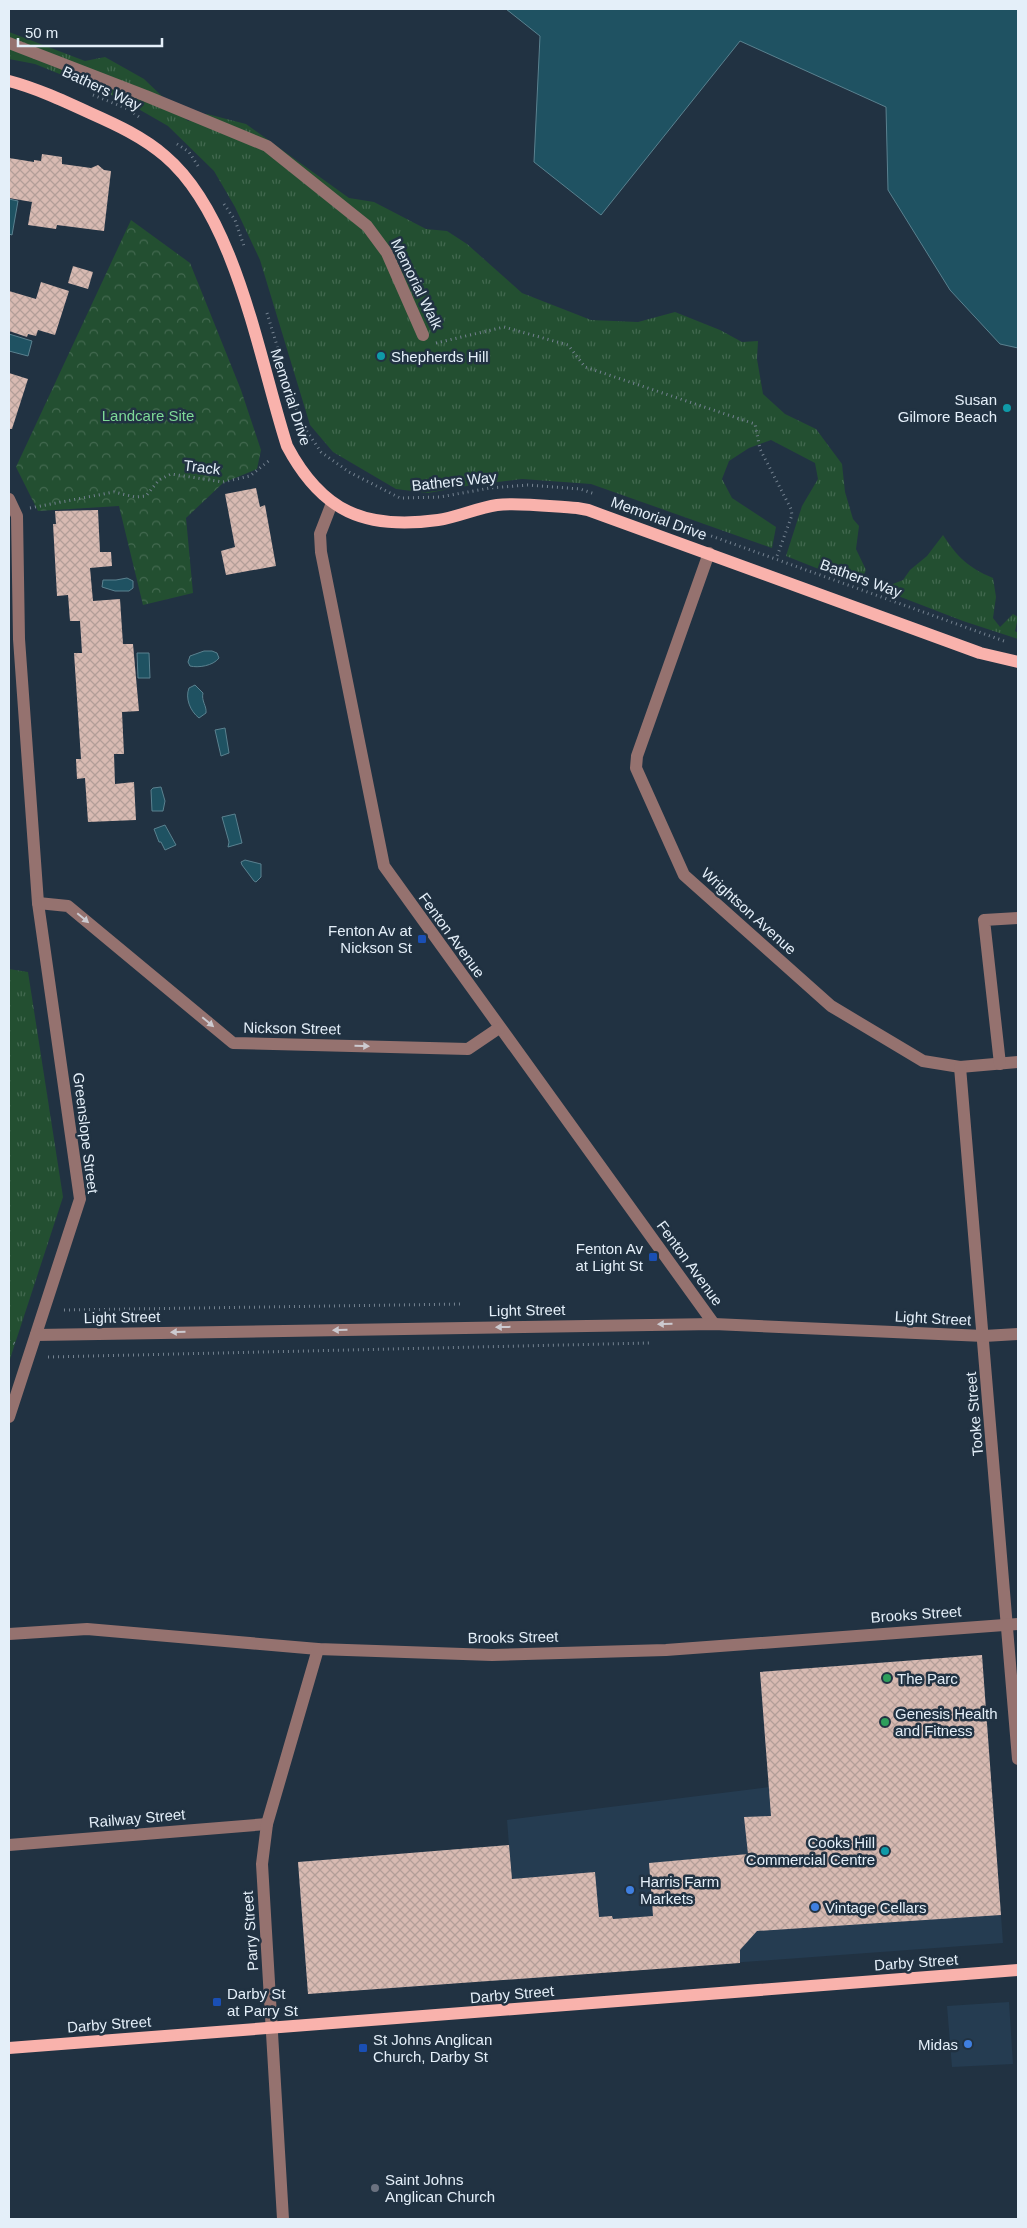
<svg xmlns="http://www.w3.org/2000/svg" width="1027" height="2228" font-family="Arial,sans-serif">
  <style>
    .built { fill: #253c51 }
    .grass { fill: url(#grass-tufts) }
    .forest { fill: url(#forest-crowns) }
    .water { fill: #1f5262; stroke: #5a818f }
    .building { fill: url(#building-cross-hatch) }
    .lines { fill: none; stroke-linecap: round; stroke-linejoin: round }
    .path { stroke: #748290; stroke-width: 3; stroke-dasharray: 1 4; stroke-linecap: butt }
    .minor { stroke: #95726f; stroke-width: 12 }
    .major { stroke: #f9b2ac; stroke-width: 12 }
    .oneway { fill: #cccad0 }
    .culture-dot { fill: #0f9aa8; stroke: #213242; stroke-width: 2 }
    .transit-dot { fill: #1a4fb4; stroke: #213242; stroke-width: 2 }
    .leisure-dot { fill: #2e9e5b; stroke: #213242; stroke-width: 2 }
    .shop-dot { fill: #3f7fe0; stroke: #213242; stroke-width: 2 }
    .worship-dot { fill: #6b7280; stroke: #213242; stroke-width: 2 }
    .labels { text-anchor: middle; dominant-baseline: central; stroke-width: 5; stroke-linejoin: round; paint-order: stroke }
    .street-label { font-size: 15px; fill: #e4eff9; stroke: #213242 }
    .poi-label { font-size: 15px; fill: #e4eff9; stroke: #213242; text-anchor: start }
    .park-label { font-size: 15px; fill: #7dd997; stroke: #213242 }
  </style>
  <defs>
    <pattern id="grass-tufts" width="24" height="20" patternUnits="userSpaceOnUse" patternTransform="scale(1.25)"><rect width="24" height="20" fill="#234f31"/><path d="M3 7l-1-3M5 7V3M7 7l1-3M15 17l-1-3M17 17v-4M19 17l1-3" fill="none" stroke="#436950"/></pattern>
    <pattern id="forest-crowns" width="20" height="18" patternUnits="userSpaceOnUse" patternTransform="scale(1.25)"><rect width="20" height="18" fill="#234f31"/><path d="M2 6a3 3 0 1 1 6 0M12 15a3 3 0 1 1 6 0" fill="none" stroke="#436950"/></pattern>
    <pattern id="building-cross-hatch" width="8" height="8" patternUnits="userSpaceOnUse" patternTransform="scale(1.25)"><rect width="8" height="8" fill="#d8bab2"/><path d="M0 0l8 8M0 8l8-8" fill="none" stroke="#b39e98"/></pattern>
  </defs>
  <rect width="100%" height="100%" fill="#213242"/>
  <g class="built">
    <path d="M982,1655L1003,1943L308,1994L298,1862L509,1845L507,1820L769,1787L760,1672Z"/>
    <path d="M1009,2002L1013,2064L952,2067L947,2006Z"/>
  </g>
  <g class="grass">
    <path d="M9,32L85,61L105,57L144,79L188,121L207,114L246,124L349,198L374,202L426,229L447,231L467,244L522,293L591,320L638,322L675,312L720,330L742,342L758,341L757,359L763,394L785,414L816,429L842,464L845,492L853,519L859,526L856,549L866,570L859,585L786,556L802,506L818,479L815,463L771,440L749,448L729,461L722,479L732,498L776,527L772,548L591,484L522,479L472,485L428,493L396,489L333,452L310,425L260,260L235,207L214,171L168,126L121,99L35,64L9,59Z"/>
    <path d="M943,535C957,557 969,568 993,578L996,597L993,618L1000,627L1013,614L1018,617L1015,631L1018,633V639L963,621L880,589L903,580L910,570L927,556Z"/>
    <path d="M9,969L28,972L63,1197L9,1362Z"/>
  </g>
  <path class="forest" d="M131,220L190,263L241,390L261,450L257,469L223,483L186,518L193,593L143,605L119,506L38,511L16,467Z"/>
  <g class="water">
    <path d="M506,9H1018V348L1000,344L950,290L888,190L886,107L740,41L601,215L534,162L540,36Z"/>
    <path d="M9,199L18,201L12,235L9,234Z"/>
    <path d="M9,334L32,341L28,356L9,351Z"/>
    <path d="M127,578L133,581V588L129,591H115L102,587L103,580H116Z"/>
    <path d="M204,651H212L217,653L219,658C213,666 198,668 190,666L188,662L190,656Z"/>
    <path d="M137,653H149L150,678H138Z"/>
    <path d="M195,685L203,693C201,701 207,706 206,713L199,718C190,711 185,698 189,688Z"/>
    <path d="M225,728L229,753L221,756L215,730Z"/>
    <path d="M161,787L165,801L163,811H152L151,790L153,788Z"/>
    <path d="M235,814L242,843L228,847L229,842L222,817Z"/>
    <path d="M165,825L176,845L165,850L161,842H159L154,829Z"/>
    <path d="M245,860L261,864V877L256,882L254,881L242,865L241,862Z"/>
  </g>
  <g class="building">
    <path d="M42,154L62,157V164L91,168L98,165L104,170L111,171L104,231L57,225L56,229L28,225L32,202L9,198V158L34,162V160L41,161Z"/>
    <path d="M73,266L93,272L88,289L68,283Z"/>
    <path d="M41,282L69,291L55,335L38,330L36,336L28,334L27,337L9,331V291L36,299Z"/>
    <path d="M9,373L28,379L12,429H9Z"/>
    <path d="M256,488L260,507L265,505L276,566L226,575L221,551L235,547L225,494Z"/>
    <path d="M98,510L100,552H111L112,566L90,568L93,601L120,599L123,644H133L139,711L122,712L124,754H114L115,784L134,782L136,820L88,822L85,778L77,779L76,759H81L74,653H82L80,621H70L68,595L57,596L53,524H56L55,511Z"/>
    <path d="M982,1655L1001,1915L757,1931L740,1950V1963L308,1994L298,1862L509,1845L512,1879L595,1872L599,1917L612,1916L613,1919L653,1916L649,1863L748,1854L744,1817L771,1816L760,1672Z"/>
  </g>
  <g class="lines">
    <g class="path">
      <path d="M93,95L128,109L139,117"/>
      <path d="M177,144L189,152L198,166"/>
      <path d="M224,204L235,220L244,246"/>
      <path d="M267,313L300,421L321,452L349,472L400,498L440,497L490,488L528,485L580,489L595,494"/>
      <path d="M436,343L504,327L568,345L585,367L755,424L760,449L791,509L792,515L776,559"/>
      <path d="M30,508L114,492L135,497L146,496L159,480L171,474L223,482L250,476L271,459"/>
      <path d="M650,514L1004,641"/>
      <path d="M64,1310L463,1304"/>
      <path d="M9,1341L18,1345"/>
      <path d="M48,1357L649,1343"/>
    </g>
    <g class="minor">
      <path d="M9,43L146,96L267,146L367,226L387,253L423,335"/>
      <path d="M9,499L17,516L19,639L38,903L80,1199L9,1417"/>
      <path d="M332,503L320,534L321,552L384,866L714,1324"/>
      <path d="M709,553L637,756L636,768L684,875L831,1006L923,1061L960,1067L1018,1062"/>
      <path d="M38,903L68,906L233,1043L468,1049L499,1028"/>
      <path d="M1000,1064L984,920L1018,918"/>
      <path d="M960,1067L1018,1759"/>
      <path d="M36,1335L714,1324L984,1336L1018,1334"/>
      <path d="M9,1634L87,1629L318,1649L492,1655L666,1650L1018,1624"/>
      <path d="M9,1845L267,1824"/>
      <path d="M283,2219L262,1864L267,1824L318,1649"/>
    </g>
    <g class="major">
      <path d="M9,81C36,88 64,101 90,113C117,125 143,137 165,156C236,216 259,359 287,446C322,512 365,530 438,520C458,517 477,508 497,505C518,502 554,507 577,508L588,510L980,653L1018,662"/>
      <path d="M9,2048L1018,1970"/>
    </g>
  </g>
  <defs><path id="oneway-solid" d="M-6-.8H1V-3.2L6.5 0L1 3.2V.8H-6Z" transform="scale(1.25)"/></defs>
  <g class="oneway">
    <use href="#oneway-solid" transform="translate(83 918) rotate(40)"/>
    <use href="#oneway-solid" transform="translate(208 1022) rotate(40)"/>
    <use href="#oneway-solid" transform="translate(362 1046) rotate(1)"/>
    <use href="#oneway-solid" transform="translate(665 1324) rotate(179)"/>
    <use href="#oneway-solid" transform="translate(503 1327) rotate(179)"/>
    <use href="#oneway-solid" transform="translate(340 1330) rotate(179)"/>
    <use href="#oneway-solid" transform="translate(178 1332) rotate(179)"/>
  </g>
  <g class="culture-dot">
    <circle cx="381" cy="356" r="5"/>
    <circle cx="1007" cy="408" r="5"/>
    <circle cx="885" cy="1851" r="5"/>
  </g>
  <g class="transit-dot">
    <rect x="417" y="934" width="10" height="10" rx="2.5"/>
    <rect x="648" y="1252" width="10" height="10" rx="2.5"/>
    <rect x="212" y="1997" width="10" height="10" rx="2.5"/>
    <rect x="358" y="2043" width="10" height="10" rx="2.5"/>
  </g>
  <g class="leisure-dot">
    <circle cx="887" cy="1678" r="5"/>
    <circle cx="885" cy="1722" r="5"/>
  </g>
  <g class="shop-dot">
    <circle cx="630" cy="1890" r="5"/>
    <circle cx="815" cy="1907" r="5"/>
    <circle cx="968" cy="2044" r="5"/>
  </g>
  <circle class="worship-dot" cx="375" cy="2188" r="5"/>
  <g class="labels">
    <g class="street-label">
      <text transform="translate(102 88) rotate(25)">Bathers Way</text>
      <text transform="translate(417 284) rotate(64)">Memorial Walk</text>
      <text transform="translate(291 397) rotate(72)">Memorial Drive</text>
      <text transform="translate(202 467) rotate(7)">Track</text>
      <text transform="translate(454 481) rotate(-6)">Bathers Way</text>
      <text transform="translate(659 518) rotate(20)">Memorial Drive</text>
      <text transform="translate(861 578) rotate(20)">Bathers Way</text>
      <text transform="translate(749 911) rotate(42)">Wrightson Avenue</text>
      <text transform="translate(452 935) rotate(54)">Fenton Avenue</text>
      <text transform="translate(292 1028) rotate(1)">Nickson Street</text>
      <text transform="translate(86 1133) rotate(83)">Greenslope Street</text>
      <text transform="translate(690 1263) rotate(54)">Fenton Avenue</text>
      <text transform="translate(527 1310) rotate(-1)">Light Street</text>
      <text transform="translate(122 1317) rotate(-1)">Light Street</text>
      <text transform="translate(933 1318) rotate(3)">Light Street</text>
      <text transform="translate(974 1414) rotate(-95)">Tooke Street</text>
      <text transform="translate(916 1614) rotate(-4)">Brooks Street</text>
      <text transform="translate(513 1637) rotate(-1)">Brooks Street</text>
      <text transform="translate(137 1818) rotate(-5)">Railway Street</text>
      <text transform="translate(250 1931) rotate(-94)">Parry Street</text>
      <text transform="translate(916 1962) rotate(-4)">Darby Street</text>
      <text transform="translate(512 1994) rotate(-5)">Darby Street</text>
      <text transform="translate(109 2024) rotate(-4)">Darby Street</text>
    </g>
    <g class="poi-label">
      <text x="391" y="356">Shepherds Hill</text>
      <text x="997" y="399" text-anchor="end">Susan<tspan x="997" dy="17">Gilmore Beach</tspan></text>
      <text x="412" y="930" text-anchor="end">Fenton Av at<tspan x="412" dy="17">Nickson St</tspan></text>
      <text x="643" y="1248" text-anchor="end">Fenton Av<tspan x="643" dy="17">at Light St</tspan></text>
      <text x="897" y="1678">The Parc</text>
      <text x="895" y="1713">Genesis Health<tspan x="895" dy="17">and Fitness</tspan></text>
      <text x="875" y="1842" text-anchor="end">Cooks Hill<tspan x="875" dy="17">Commercial Centre</tspan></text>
      <text x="640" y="1881">Harris Farm<tspan x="640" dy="17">Markets</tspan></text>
      <text x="825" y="1907">Vintage Cellars</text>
      <text x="227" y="1993">Darby St<tspan x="227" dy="17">at Parry St</tspan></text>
      <text x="373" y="2039">St Johns Anglican<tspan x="373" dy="17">Church, Darby St</tspan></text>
      <text x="958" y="2044" text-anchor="end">Midas</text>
      <text x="385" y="2179">Saint Johns<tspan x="385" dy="17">Anglican Church</tspan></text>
    </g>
    <g class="park-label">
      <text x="148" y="415">Landcare Site</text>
    </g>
  </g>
  <rect width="1027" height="2228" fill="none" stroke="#e4eff9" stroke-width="20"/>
  <path d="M18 38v8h144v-8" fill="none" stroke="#e4eff9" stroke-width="2.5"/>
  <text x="25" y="38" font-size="15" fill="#e4eff9" stroke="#213242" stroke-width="4" paint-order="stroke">50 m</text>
</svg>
